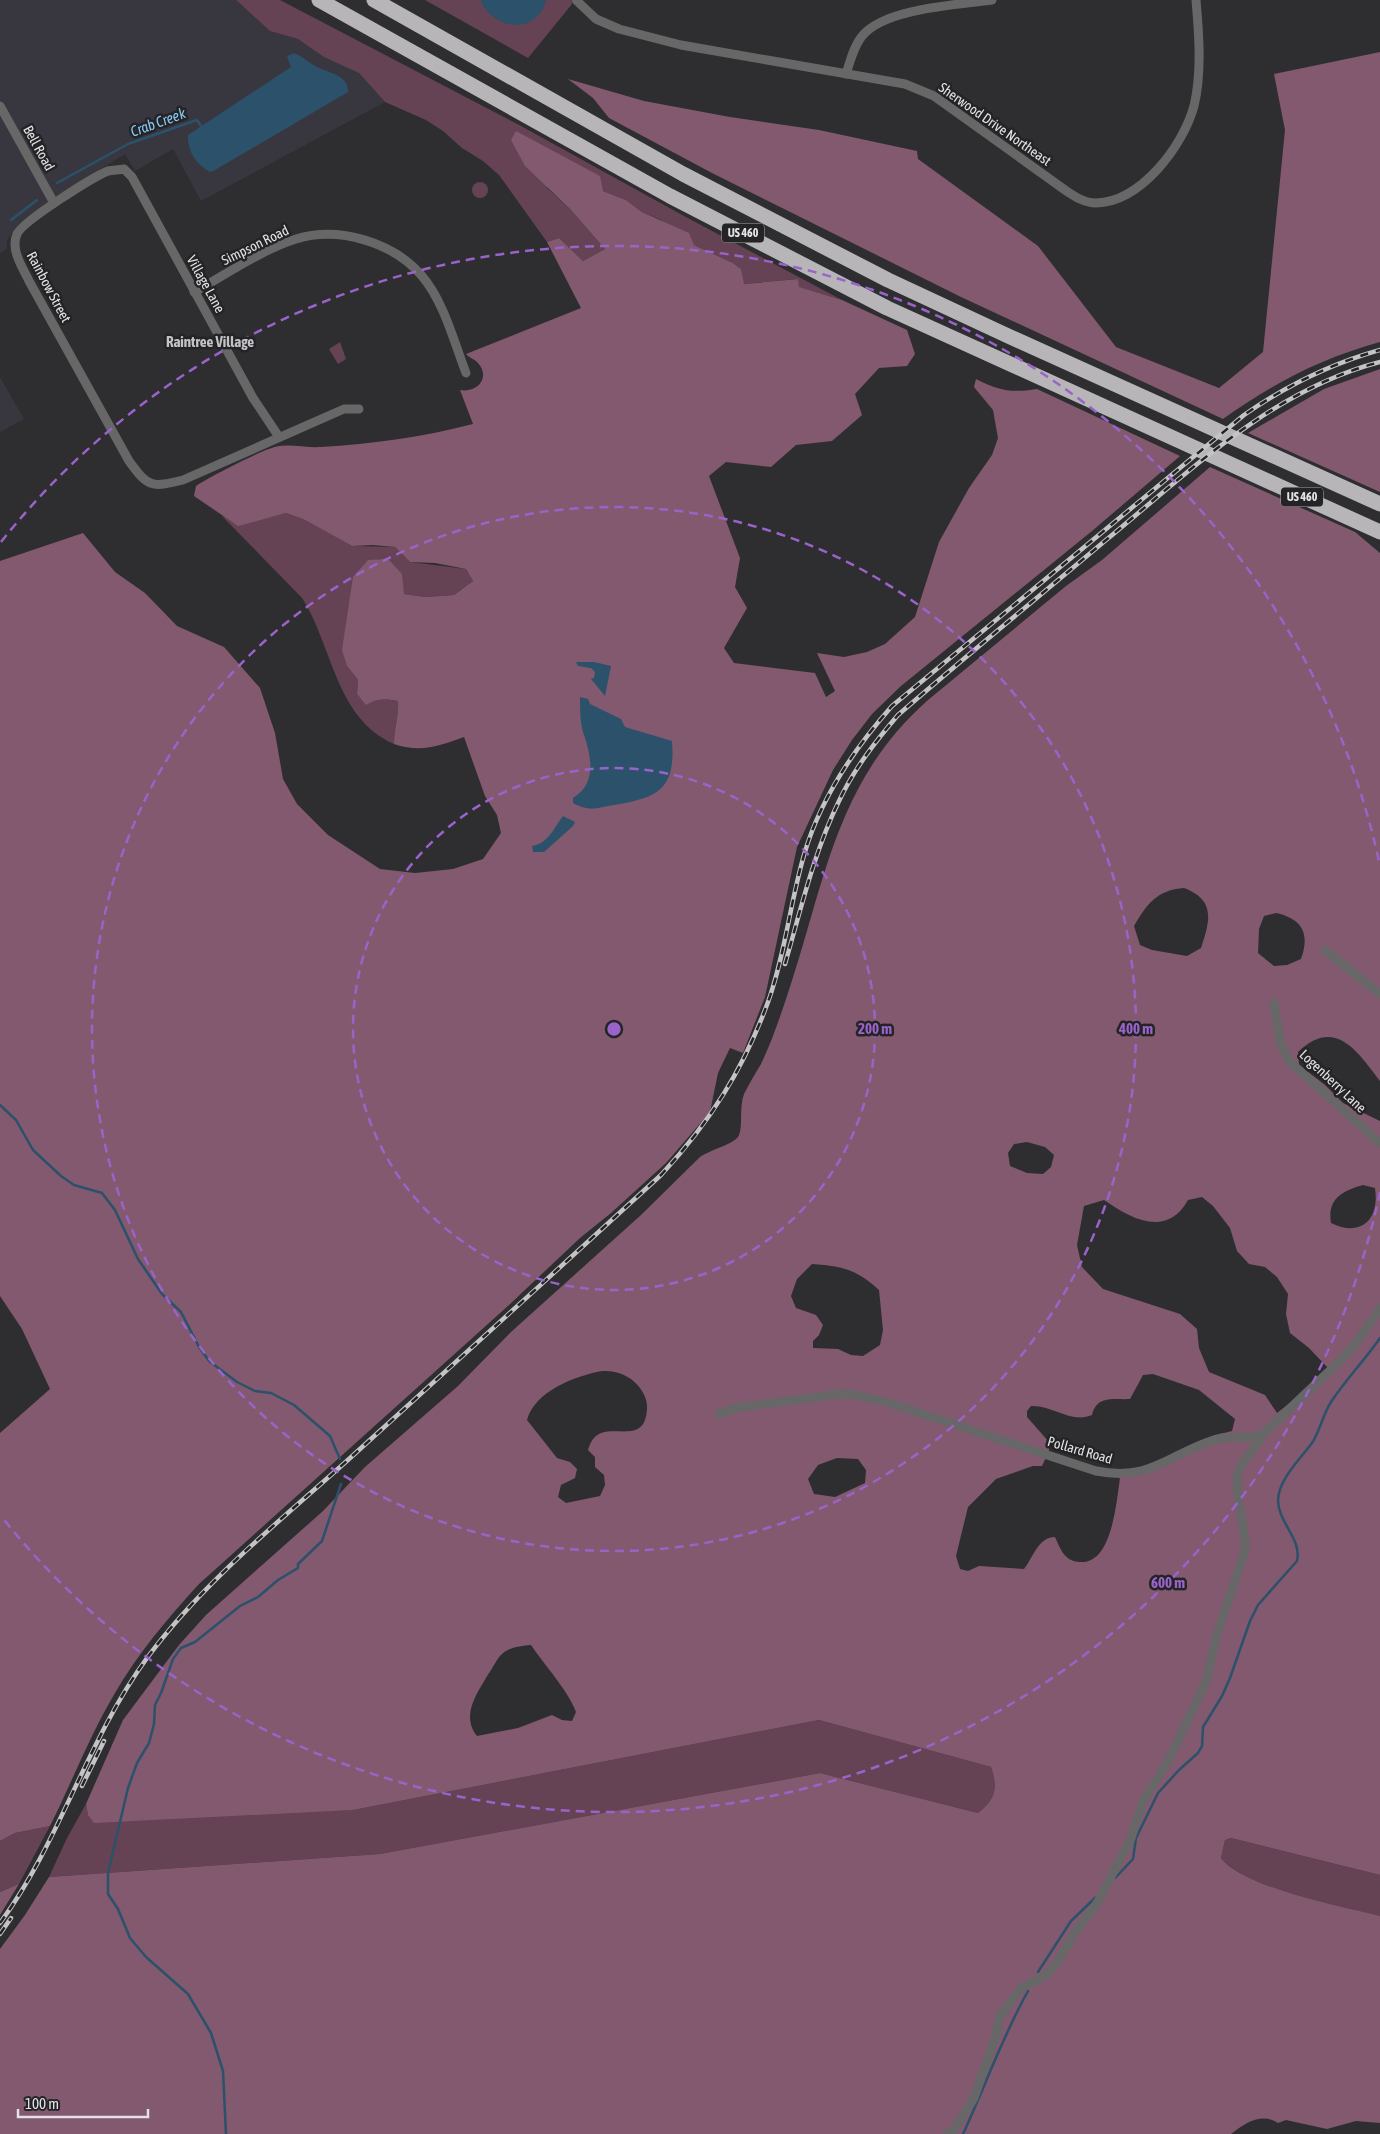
<svg xmlns="http://www.w3.org/2000/svg" width="1380" height="2134" font-family="'Asap Condensed',sans-serif">
  <style>
    .built { fill: #38373f }
    .green { fill: #664255 }
    .forest { fill: #82596f; fill-rule: evenodd }
    .water { fill: #2b516b }
    .lines { fill: none; stroke-linecap: round; stroke-linejoin: round }
    .stream { stroke: #2b516b; stroke-width: 2.5 }
    .street { stroke: #686768; stroke-width: 9 }
    .highway { stroke: #b7b5b8; stroke-width: 15 }
    .rail-casing { stroke: #c4c4c6; stroke-width: 4.5 }
    .rail { stroke: #242427; stroke-width: 2.5; stroke-dasharray: 8; stroke-linecap: butt }
    .ring { fill: none; stroke: #9a63ca; stroke-width: 2.5; stroke-dasharray: 9 6 }
    .labels { text-anchor: middle; dominant-baseline: central; stroke-width: 5; stroke-linejoin: round; paint-order: stroke }
    .shield { fill: #242427; stroke: #aaaaac; stroke-width: 1 }
    .shield-label { font-size: 12px; font-weight: bold; fill: #e3e3e5 }
    .street-label { font-size: 14px; fill: #e3e3e5; stroke: #242427 }
    .water-label { font-size: 15px; font-style: italic; fill: #87c7f4; stroke: #242427 }
    .neighbourhood-label { font-size: 15px; font-weight: bold; fill: #c3c3c7; stroke: #242427 }
    .centre { fill: #9a63ca; stroke: #242427; stroke-width: 2.5 }
    .ring-label { font-size: 15px; text-anchor: middle; font-weight: bold; fill: #9a63ca; stroke: #242427; stroke-width: 5; stroke-linejoin: round; paint-order: stroke }
  </style>
  <rect width="100%" height="100%" fill="#2e2e31"/>
  <g class="built">
    <path d="M0,0H236L270,31L298,39L359,73L385,102L201,201L173,149L135,171L125,154L67,190L18,225L7,240V249L0,253Z"/>
    <path d="M0,377L24,419L0,432Z"/>
  </g>
  <g class="green">
    <path d="M236,0H280L521,126L684,216L842,300L798,287L797,279L743,284L741,269L733,263L694,245L661,220L642,212L626,200L603,191L546,187L571,210L605,249L583,261L559,238L547,242L499,175L483,161L462,148L443,131L426,120L385,102L359,73L324,57L298,39L270,31Z"/>
    <path d="M425,0H571L572,4L528,58Z"/>
    <circle cx="480" cy="190" r="8"/>
    <path d="M340,342L346,359L338,364L329,349Z"/>
    <path d="M286,513L303,519L352,546L395,547L410,562L466,569L473,581L454,595L425,597L404,594L347,666L358,680L357,694L366,704C377,698 386,699 398,701C399,717 394,728 394,744C335,718 333,646 302,598L221,515L238,525Z"/>
    <path d="M819,1720L991,1767C998,1788 996,1799 978,1813L820,1773L380,1854L49,1877L67,1838L86,1804L88,1815L353,1810Z"/>
    <path d="M50,1826L19,1884L0,1892V1841L15,1833Z"/>
    <path d="M1231,1838L1380,1875V1916C1343,1907 1243,1887 1221,1858L1225,1840Z"/>
  </g>
  <g class="forest">
    <path d="M1380,52V342C1319,359 1274,383 1223,419L961,297L712,173L609,118L593,98L568,79L644,101L730,117L819,130L917,151L918,159L1038,246L1116,347L1219,388L1263,352L1285,130L1274,74Z"/>
    <path d="M516,131L600,176L603,191L626,200L642,212L689,233L694,245L733,263L741,269L744,284L798,279L799,287L842,300L907,330L915,354L907,366L879,368L855,394L862,415L832,441L796,445L771,467L726,462L709,476L740,558L735,587L747,608L724,648L734,663L815,673L826,697L835,691L817,653L844,657L867,652L885,644L915,617L939,542L969,488L992,455L998,438L993,410L974,387L976,379C1000,391 1011,393 1037,389L1180,456L1092,531L901,686L872,714L852,740L833,770L797,847L765,997L743,1053L730,1048L718,1073L710,1112L666,1163L611,1213L580,1238L509,1305L199,1584C168,1618 138,1653 115,1693C90,1735 72,1782 50,1826L15,1833L0,1841V1433L50,1389L22,1329L0,1296V561L83,533L115,572L145,593L177,626L224,647L260,688L275,733L283,779L297,804L328,835L380,869L415,873L453,869L483,859L501,833L497,815L485,796L464,737C439,746 421,753 394,744C394,728 399,717 398,701C386,699 377,698 366,705L357,694L358,680L347,666L342,650L353,577L368,560L388,559L402,574L404,594L425,597L454,595L473,581L466,569L435,563L410,562L395,547L373,545L352,546L303,519L286,513L238,526L194,496L196,486C209,477 265,448 279,446C292,444 307,448 321,447C372,444 423,437 473,424L460,390C477,393 491,378 478,363C475,359 469,358 466,354L581,308L547,242L559,238L583,261L605,249L571,210L525,166L511,140Z"/>
    <path d="M1380,369V492L1248,433L1324,389Z"/>
    <path d="M1210,467L1355,532L1380,553V1081C1358,1052 1335,1016 1298,1052L1299,1065L1325,1085L1343,1103L1380,1121V1875L1231,1838L1225,1840L1221,1858C1242,1887 1344,1907 1380,1916V2123L1356,2121L1327,2129L1286,2120L1278,2123C1262,2112 1245,2123 1231,2134H0V1949L25,1915L49,1877L380,1854L820,1773L978,1813C996,1799 998,1788 991,1767L819,1720L353,1810L94,1823L88,1815L86,1804L123,1720L179,1645L206,1615L323,1511L365,1467L458,1386L511,1332L641,1215L700,1157C709,1150 736,1144 739,1135C743,1126 739,1107 744,1094C749,1084 755,1074 761,1064C772,1041 780,1017 788,993C825,883 835,782 928,700L1066,586L1102,560ZM1184,888C1216,900 1210,921 1201,948L1187,956L1152,950L1140,945L1134,926C1147,904 1157,890 1184,888ZM1276,913C1303,919 1310,934 1301,959L1287,965L1274,966L1258,953L1259,929L1264,916ZM1027,1142L1045,1147L1054,1155L1051,1167L1043,1174L1027,1173L1010,1166L1008,1153L1014,1144ZM1363,1185L1375,1188C1380,1222 1359,1237 1331,1223C1327,1199 1342,1191 1363,1185ZM1202,1197L1213,1206L1230,1228L1237,1251L1249,1264L1265,1267L1277,1277L1288,1294L1286,1314L1290,1333L1309,1348L1328,1368L1309,1388L1277,1413L1265,1395L1209,1372L1199,1348L1197,1329L1180,1314L1103,1289L1082,1267L1077,1245L1084,1206L1104,1200C1131,1219 1167,1238 1188,1200ZM812,1264C842,1266 856,1269 879,1290L883,1330L880,1345L863,1356L851,1355L838,1349L813,1348V1341L819,1335L823,1325L816,1315L796,1308L791,1296L797,1279ZM602,1371C614,1371 620,1372 631,1379C640,1386 648,1397 647,1409C645,1444 616,1425 599,1434C592,1438 590,1444 588,1450L595,1457V1467L604,1475L605,1485L600,1496L566,1503L558,1497L561,1485L575,1478L577,1469L570,1462L557,1458L527,1420C535,1391 575,1376 602,1371ZM1153,1374L1199,1390L1235,1419L1232,1431L1212,1436L1153,1465L1121,1471C1117,1494 1114,1565 1080,1562C1064,1561 1061,1550 1055,1537C1038,1537 1033,1558 1024,1569L979,1566L968,1571L960,1569L956,1556L968,1507L996,1479L1033,1466H1042L1049,1451V1442L1027,1417V1411L1031,1406C1053,1405 1071,1424 1092,1415C1097,1395 1113,1400 1130,1399L1143,1375ZM837,1458L858,1459L866,1470L865,1483L835,1497L814,1494L808,1479L818,1465ZM531,1645C545,1666 568,1690 576,1712L572,1721L562,1720L552,1715L518,1728L477,1736C460,1715 478,1692 489,1673C493,1668 497,1658 502,1654C510,1647 521,1646 531,1645Z"/>
    <path d="M19,1884L0,1915V1892Z"/>
  </g>
  <g class="water">
    <path d="M482,0H546V1C535,36 496,29 481,3Z"/>
    <path d="M294,53C304,57 309,63 317,67C329,73 349,75 348,92L215,170L210,172C196,164 187,151 188,135L291,67L287,56Z"/>
    <path d="M576,662H594L611,666L605,696L591,679L594,678L595,672L591,668L578,666Z"/>
    <path d="M580,697L588,699L590,704L621,719L625,727L672,741C676,790 657,798 614,805C597,808 589,812 573,803V798C598,783 591,755 583,732C580,722 580,707 580,697Z"/>
    <path d="M563,816L575,822L573,826L544,852H533L532,846C549,843 553,829 563,816Z"/>
  </g>
  <g class="lines">
    <g class="stream">
      <path d="M57,183L128,144L197,120L203,129"/>
      <path d="M11,220L37,200"/>
      <path d="M0,1105L16,1120L33,1150L61,1176L74,1185L102,1193L115,1210L138,1259L162,1294L181,1312L199,1347L209,1361L237,1382L255,1391L271,1393L294,1405L330,1436L340,1459"/>
      <path d="M1115,1878L1133,1859L1136,1838L1158,1793L1179,1770L1198,1753L1202,1746L1203,1727L1222,1696L1230,1678L1250,1621L1258,1605L1297,1561C1302,1539 1279,1524 1278,1501C1278,1480 1300,1459 1312,1443C1320,1431 1323,1414 1331,1402C1346,1379 1365,1360 1380,1338"/>
      <path d="M1038,1972L1071,1921L1096,1897"/>
      <path d="M226,2134L223,2071L211,2033L188,1994L146,1957L130,1938L118,1909L108,1894V1873L128,1788L137,1763L149,1743L154,1724L155,1705L161,1693L173,1659L181,1648L195,1642L240,1606L258,1597L278,1580L298,1568V1564L322,1541L341,1484"/>
      <path d="M963,2134C985,2087 1002,2037 1028,1991"/>
    </g>
    <g class="street">
      <path d="M576,0L596,19L619,29L681,45L905,84L934,96L1065,190C1074,196 1084,203 1096,203C1141,202 1183,146 1194,106C1202,73 1199,34 1196,0"/>
      <path d="M846,74C850,62 854,45 863,35C886,8 958,5 992,0"/>
      <path d="M0,106L54,203"/>
      <path d="M194,292C227,274 261,250 296,239C339,226 393,242 422,276C444,302 454,342 466,373"/>
      <path d="M279,437L253,398L132,177L124,169C119,170 113,170 108,171C93,177 23,221 17,234C10,250 23,268 29,281L129,461C148,487 151,488 183,480L344,409H359"/>
      <path d="M1325,950L1380,994"/>
      <path d="M1274,1003L1280,1042L1290,1062L1380,1143"/>
      <path d="M719,1414L735,1408L840,1394L858,1395L889,1403L1096,1471C1153,1482 1169,1453 1217,1439C1233,1435 1249,1440 1263,1434L1340,1361L1354,1346L1380,1308"/>
      <path d="M947,2134L953,2131L974,2098L997,2032L999,2017L1021,1988L1045,1976L1057,1963L1076,1931L1096,1905L1130,1841L1143,1801L1167,1763L1206,1682L1217,1634L1245,1551C1247,1529 1233,1490 1238,1473C1242,1458 1257,1448 1263,1434"/>
    </g>
    <g class="highway">
      <path d="M319,0L670,196L887,308L1380,532"/>
      <path d="M374,0L683,174L888,280L1006,335L1380,504"/>
    </g>
    <g class="rail-casing">
      <g id="rail">
        <path d="M785,964C801,909 814,852 839,801C854,769 875,742 898,715C966,656 1037,598 1106,540C1190,471 1272,390 1380,362"/>
        <path d="M82,1786L104,1741"/>
        <path d="M0,1923C60,1842 87,1740 147,1658C203,1582 280,1521 349,1459C454,1364 557,1270 661,1175C710,1122 743,1070 768,1002C785,955 790,903 804,855C820,799 854,749 892,706L1244,415C1286,386 1330,364 1380,350"/>
        <path d="M0,1934L11,1918"/>
      </g>
    </g>
    <use href="#rail" class="rail"/>
  </g>
  <g class="ring">
    <circle cx="614" cy="1029" r="261"/>
    <circle cx="614" cy="1029" r="522"/>
    <path d="M1380 1192A783 783 0 0 1 1 1516M1 542A783 783 0 0 1 1380 866"/>
  </g>
  <g class="labels">
    <g class="shield">
      <rect x="722" y="223.5" width="42" height="19" rx="4"/>
      <rect x="1281" y="487.5" width="42" height="19" rx="4"/>
    </g>
    <g class="shield-label">
      <text x="743" y="233">US 460</text>
      <text x="1302" y="497">US 460</text>
    </g>
    <g class="street-label">
      <text transform="translate(995 124) rotate(35)">Sherwood Drive Northeast</text>
      <text transform="translate(39 148) rotate(61)">Bell Road</text>
      <text transform="translate(255 245) rotate(-26)">Simpson Road</text>
      <text transform="translate(206 284) rotate(61)">Village Lane</text>
      <text transform="translate(49 287) rotate(62)">Rainbow Street</text>
      <text transform="translate(1333 1081) rotate(43)">Logenberry Lane</text>
      <text transform="translate(1080 1450) rotate(16)">Pollard Road</text>
    </g>
    <g class="water-label">
      <text transform="translate(158 122) rotate(-20)">Crab Creek</text>
    </g>
    <g class="neighbourhood-label">
      <text x="210" y="341">Raintree Village</text>
    </g>
  </g>
  <circle cx="614" cy="1029" r="8" class="centre"/>
  <g class="ring-label">
    <text x="875" y="1034">200 m</text>
    <text x="1136" y="1034">400 m</text>
    <text x="1168" y="1588">600 m</text>
  </g>
  <path d="M18 2109v8h130v-8" fill="none" stroke="#e3e3e5" stroke-width="2.5"/>
  <text x="25" y="2109" font-size="15" fill="#e3e3e5" stroke="#242427" stroke-width="4" paint-order="stroke">100 m</text>
</svg>
